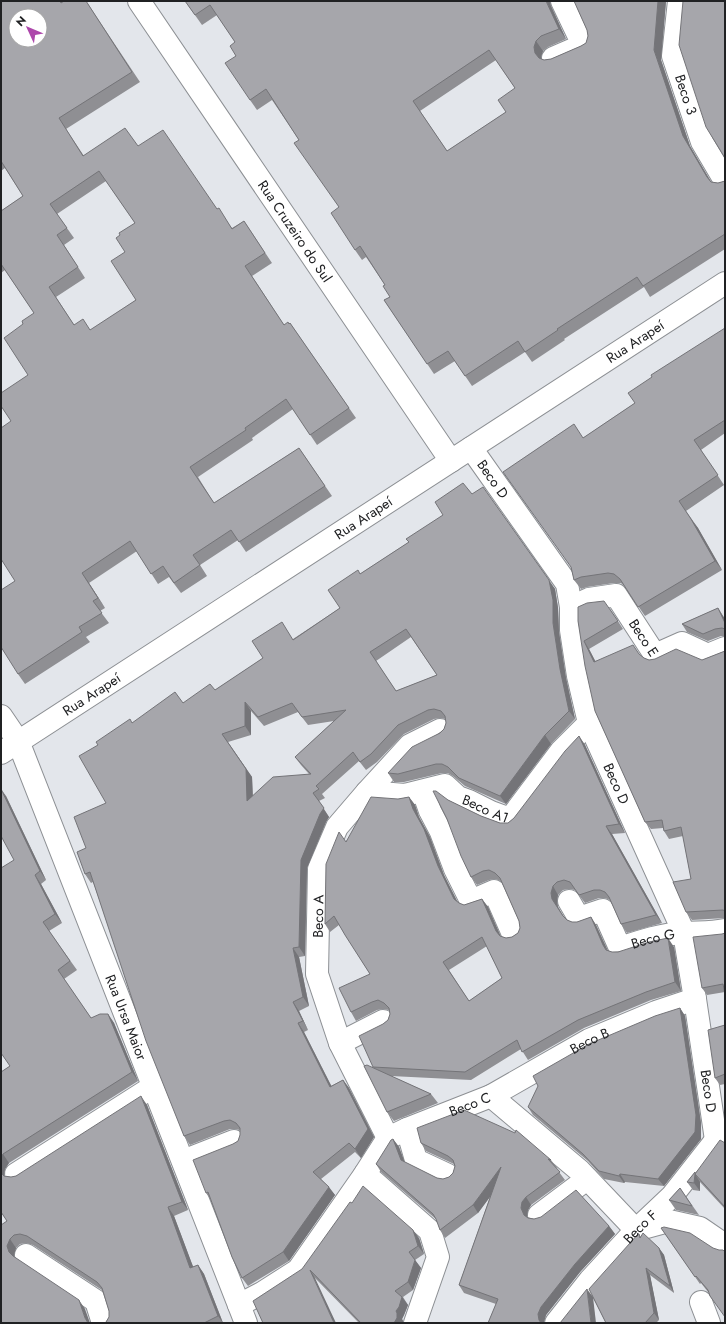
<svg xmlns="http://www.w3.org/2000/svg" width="726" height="1324" font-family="Jost,sans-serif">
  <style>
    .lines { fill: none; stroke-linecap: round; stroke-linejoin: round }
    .minor-casing { stroke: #8d9094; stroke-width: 24 }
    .minor { stroke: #fff; stroke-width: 22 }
    .wall { fill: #8f8f93; fill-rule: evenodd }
    .shaded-wall { fill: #747478 }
    .building { fill: #a6a6ab; stroke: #747478; fill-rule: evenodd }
    .labels { text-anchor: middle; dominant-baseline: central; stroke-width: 3; stroke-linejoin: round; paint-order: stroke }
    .street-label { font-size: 14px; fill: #202123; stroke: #fff }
  </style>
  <rect width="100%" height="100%" fill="#e3e6eb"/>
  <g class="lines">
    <g class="minor-casing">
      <g id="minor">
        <path id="s1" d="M139,1L451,461"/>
        <path id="s2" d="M679,1L673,56L702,142L725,181"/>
        <path d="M553,58L583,45L562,1"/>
        <path id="s3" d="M471,448L567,584L571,607V630L578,676L589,723L684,933L695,999L716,1140"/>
        <path id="s4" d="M571,607L589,599L616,595L655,655L682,643L708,655L725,648"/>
        <path id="s5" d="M1,716L18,741L246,1323"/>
        <path id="s6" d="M1,753L725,283"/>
        <path d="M423,791L430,811L441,832L455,869L471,901L494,891L513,934"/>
        <path id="s7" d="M367,792L405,795L445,785L458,797L469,801L491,812L510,819L561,751L589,723"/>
        <path id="s8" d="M569,901L579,918L603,910L620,948C641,941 662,934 684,933C698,932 711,933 725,930"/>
        <path d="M340,1043L383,1021"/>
        <path id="s9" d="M491,1096L589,1040L656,1012L695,999"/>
        <path d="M407,1129L416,1160L448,1175"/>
        <path id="s10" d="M388,1138L340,1043L317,974L319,869L337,827L367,792L410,745L440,730"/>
        <path d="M183,1161L234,1141"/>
        <path d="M16,1174L154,1086"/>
        <path d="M365,1174L430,1231L438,1257L415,1323"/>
        <path d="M539,1215L587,1179"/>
        <path d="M26,1255L96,1301L103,1323"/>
        <path d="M701,1302L709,1323"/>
        <path id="s11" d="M239,1305L262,1293L298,1270L365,1174L388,1138L407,1129L491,1096L580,1171L636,1230L669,1221L700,1228L725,1245"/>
        <path id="s12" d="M556,1323L590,1280L636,1230L672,1196L716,1140L725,1132"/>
      </g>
    </g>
    <use href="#minor" class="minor"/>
  </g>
  <g class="wall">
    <path d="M1,1H61L62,2L86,1L140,82L66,129L84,156L138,146L217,209L232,228L244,221L272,263L252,276L284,325L290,323L356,418L317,445L293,409L252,438L253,440L198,477L214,503L299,448L332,496L246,552L238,540L200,565L207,576L181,593L169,577L158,584L137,551L89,583L105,608L100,611L109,623L86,637L90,642L25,684L18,674L11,421L28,375L23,324L34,313L5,270L1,273V211L23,196L5,168L1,171ZM106,181L135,223L120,235L125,252L136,300L91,330L74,325L56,297L85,278L64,245L74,238L57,214Z"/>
    <path d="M185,1L551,6L566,39L548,47L543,51L541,57V59L544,60L551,59L581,46L586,43L588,36L587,30L574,1H666L661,60L690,146L710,180L711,182L718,183L725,181V249L650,297L644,287L564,339L565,340L532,362L525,352L472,386L455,361L434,374L384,300L390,297L385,285L366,257L362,260L355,250L339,207L299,140L272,100L257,110L250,100L236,56L235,42L217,15L202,25ZM496,60L515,88L506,112L447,151L420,111Z"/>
    <path d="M725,328V433L701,450L724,485L686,511L698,528L722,570L645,616L625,587L621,583H614L587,587L581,589L574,580L571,568L583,438L635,403Z"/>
    <path d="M472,494L555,589L558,608L559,632L566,678L575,719L551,744L506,804L465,786L453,776L448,773H442L404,782H394L388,773L444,729L446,723V719L440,718L434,719L404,734L377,762L366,770L359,761L322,794L325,798L319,801L329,817L326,822L307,868L305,956L299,957L309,1006L299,1011L308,1030L304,1032L331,1086L343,1080L349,1088L374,1137L361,1158L355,1152L321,1179L335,1195L289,1261L248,1286L242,1278L211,1200L206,1193L233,1144L238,1141L240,1135V1130L235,1129H230L190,1145L184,1136L93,882L91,883L85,874L86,848L106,803L132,723L215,690L263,658L293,639L340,608L360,574L409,542L443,515ZM411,637L437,675L396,691L376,661ZM251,711L264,726L298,712L308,725L334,721L295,757L301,765L309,774L253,796L252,777L228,742L251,735Z"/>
    <path d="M718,608L723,616L725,619V636H721L708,641L687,632L682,624Z"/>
    <path d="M610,609L623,629L589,649L595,661L640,655L644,658L649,660H702L725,651V918L692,920L686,912L691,879L683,836L669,839L664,831L663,828L651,829L645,822L595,711L578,621Z"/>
    <path d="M579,736L585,745L625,833L612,834L662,923L627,933L621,924L610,900L605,898H599L585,903L575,890L569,889L563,890L558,895L557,901L558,907L565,919L567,920L572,922H577L591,917L596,925L607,950L612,952L674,947L681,991L651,1000L584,1028L528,1060L521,1049L471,1080L391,1076L431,1094L438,1103L394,1121L387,1112L373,1067L383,1024L388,1020L390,1014L389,1010L383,1009L377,1010L356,1021L351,1012L370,974L339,925L330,932L325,924L346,841L398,799L409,797L415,805L419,817L430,837L444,875L458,903L464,905L482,899L488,907L500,936L506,938L512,937L518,933L520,928L519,921L501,881L495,879L489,880L477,885L471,877L448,800L481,816L500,823H508L514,818ZM487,946L502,978L469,1001L449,970Z"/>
    <path d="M6,796L46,880L41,884L62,923L49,931L77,970L64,979L91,1018L108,1014L114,1023L138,1081L9,1163L5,1169L4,1176L11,1177L16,1176L147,1105L188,1210L174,1216L193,1267L198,1265L204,1274L223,1323H105L106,1322L109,1317V1311L102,1290L33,1245L26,1243L20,1244L16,1248L14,1255V1257L85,1309L1,1323L7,1221L1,1212V1072L10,1066L14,860Z"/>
    <path d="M722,934L725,992L707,995L702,988Z"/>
    <path d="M680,1008L685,1016L701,1123V1139L664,1186L625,1182L624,1183L604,1179L588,1161L533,1115L528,1107Z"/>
    <path d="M725,1025V1084L720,1085L715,1078Z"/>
    <path d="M393,1139L399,1147L404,1162L437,1178L443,1179L449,1177L453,1173L455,1166L454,1164L426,1151L421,1143L551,1160L557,1168H556L565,1180L531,1205L528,1210L527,1216V1217L534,1219L609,1226L615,1234L580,1272L546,1315L544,1322V1323H488L496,1304L464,1293L459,1285L490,1197L478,1213L445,1238L440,1230L437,1220L381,1172L376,1164Z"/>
    <path d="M725,1143V1209L700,1182V1191L693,1190L687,1182L695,1172V1173Z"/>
    <path d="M680,1188L699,1215L676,1210L669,1200Z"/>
    <path d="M661,1228L713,1248L708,1292L701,1283L700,1284Z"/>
    <path d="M639,1234L641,1237L659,1248L664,1255L674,1293L650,1275L659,1320L656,1323H606L592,1296Z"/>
    <path d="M419,1238L424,1254L415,1260L421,1268L413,1290L403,1297L408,1305L404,1315L402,1319L403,1321V1323H359L315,1278L302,1269Z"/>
  </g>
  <g class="shaded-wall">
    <path d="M546,1H550L551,6L566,39L559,29Z"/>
    <path d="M658,1H666L661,60L690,146L714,187L707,177L683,136L654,50Z"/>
    <path d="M536,41L543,51L541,57L542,63L535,53L534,47Z"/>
    <path d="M691,519L698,528L722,570L715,561Z"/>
    <path d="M82,573L89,583L105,608L98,598Z"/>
    <path d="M549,580L555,589L558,608L559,632L566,678L575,719L569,711L560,669L553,623Z"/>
    <path d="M718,608L723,616L725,619V624Z"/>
    <path d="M584,641L589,649L600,670L594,662Z"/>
    <path d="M245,702L251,711V735L245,726Z"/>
    <path d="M222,734L252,777L253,809L247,801Z"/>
    <path d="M545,735L551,744L506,804L500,796Z"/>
    <path d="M579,736L585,745L625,833L619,824Z"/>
    <path d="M1,789L6,796L46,880L40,871Z"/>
    <path d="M313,793L329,817L326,822L307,868L305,956L299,947L301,860Z"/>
    <path d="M409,797L415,805L419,817L430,837L444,875L460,907L454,899L438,866L413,809Z"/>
    <path d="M606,826L612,834L662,923L656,915Z"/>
    <path d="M35,875L41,884L62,923L55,914Z"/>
    <path d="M553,886L558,895L557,901L558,907L568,924L563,916L552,899L551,893Z"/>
    <path d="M482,899L488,907L502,939L496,931Z"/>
    <path d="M591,917L596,925L609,953L603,945Z"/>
    <path d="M668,938L674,947L681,991L675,982Z"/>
    <path d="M293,948L299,957L309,1006L303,997Z"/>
    <path d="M293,1002L299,1011L308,1030L303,1021Z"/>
    <path d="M680,1008L685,1016L701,1123V1139L664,1186L658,1179Z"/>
    <path d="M108,1014L114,1023L138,1081L132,1072Z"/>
    <path d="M298,1023L304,1032L336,1095L330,1087Z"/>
    <path d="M343,1080L349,1088L374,1137L361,1158L355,1149Z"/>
    <path d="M141,1096L147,1105L188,1210L182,1202Z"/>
    <path d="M393,1139L399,1147L407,1168L401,1160Z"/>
    <path d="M3,1154L9,1163L5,1169L4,1175L5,1180L1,1174V1157Z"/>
    <path d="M501,1167L506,1175L478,1213L473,1205Z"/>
    <path d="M620,1174L625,1182L624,1183L619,1176Z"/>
    <path d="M695,1174L700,1182V1191L694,1183Z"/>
    <path d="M329,1187L335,1195L289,1261L283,1252Z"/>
    <path d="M526,1197L531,1205L528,1210L527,1216L529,1223L524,1215L521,1208L522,1202Z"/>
    <path d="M168,1207L174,1216L197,1277L190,1268Z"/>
    <path d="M609,1226L615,1234L580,1272L546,1315L544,1322V1323H541L539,1320L538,1314L541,1307L575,1264Z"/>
    <path d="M413,1230L419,1238L424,1254L418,1246Z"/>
    <path d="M10,1239L16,1248L14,1255L15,1261L9,1252L7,1246Z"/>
    <path d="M659,1248L664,1255L674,1293L670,1286Z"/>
    <path d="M415,1260L421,1268L413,1290L408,1282Z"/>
    <path d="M198,1265L204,1274L223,1323L218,1316Z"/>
    <path d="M646,1268L650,1275L659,1320L654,1313Z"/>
    <path d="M310,1270L315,1278L336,1323H334Z"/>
    <path d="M587,1289L593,1297L596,1323H591Z"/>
    <path d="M402,1297L408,1305L404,1315L402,1319L403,1321V1323H394L396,1311Z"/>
    <path d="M79,1300L85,1309L90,1323H88L85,1318Z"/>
  </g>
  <g class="building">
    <path d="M1,1H60L61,3L64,1H86L132,72L59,118L83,156L125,128L138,146L163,130L217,209L219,208L232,229L244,221L265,253L245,266L284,325L288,322L289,324L290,323L349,408L310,435L286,399L245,428L246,430L190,467L214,503L299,448L325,486L239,542L231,530L193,555L200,565L174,583L163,566L151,574L130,541L82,573L98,598L93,601L102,613L79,627L82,632L18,674L1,647V590L15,581L1,559V428L11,421L1,406V393L28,375L4,338L23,324L22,321L34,313L1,264V211L23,196L1,161ZM16,16H40V40H16ZM99,171L135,223L119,233L120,235L116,238L125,252L111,261L136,300L90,330L83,319L74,325L49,287L78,267L57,235L67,228L50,204Z"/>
    <path d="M185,1H546L559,29L541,36L536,41L534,47L535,53L539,58L544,60L551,59L581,46L586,43L588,36L587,30L574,1H658L654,50L683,136L707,177L711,182L718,183L725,181V234L643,286L637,277L557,329L558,330L525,352L518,341L465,376L448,351L427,364L384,300L390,297L383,286L385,285L360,246L355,250L331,213L339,207L294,143L299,140L266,89L250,100L225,63L236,56L230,46L235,42L210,5L195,15ZM489,50L515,88L498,100L506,112L447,151L413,101Z"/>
    <path d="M683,1H725V158L706,127L679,45Z"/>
    <path d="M725,328V420L694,440L718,475L679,501L691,519L715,561L638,607L620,579L614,574L608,573L581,577L574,580L571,567L503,472L574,424L583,438L635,403L628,393L652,377L651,375Z"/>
    <path d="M463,483L472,494L483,487L549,580L553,600V623L560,669L569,711L545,735L500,796L459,778L448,767L442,764H436L398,774L388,773L412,747L440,733L444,729L446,723L445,716L441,711L434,709L428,710L398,725L371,754L360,762L353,752L316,786L319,789L313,793L324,808L320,814L301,860L299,947L293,948L303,997L293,1002L303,1021L298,1023L330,1087L343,1080L368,1129L355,1149L349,1143L313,1172L329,1187L283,1252L242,1278L232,1257L208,1192L206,1193L193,1160L233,1144L238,1141L240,1135V1128L236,1123L230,1120L224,1121L184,1136L146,1041L90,872L85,874L77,852L86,848L74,817L106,803L79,756L98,745L96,742L130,719L132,723L175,692L183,703L210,684L215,690L263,658L252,641L282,622L293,640L340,608L328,590L358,570L360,574L409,542L406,539L443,515L435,502ZM406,629L437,675L396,691L370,652ZM245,702L258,717L292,703L302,717L346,710L295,757L311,774L273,777L247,801L246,769L222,734L245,726Z"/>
    <path d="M604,601L618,621L584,641L594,662L633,645L639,654L644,658L649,660L655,659L676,649L702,660L725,651V911L723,910L686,912L673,882L691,879L681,827L664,831L662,820L645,822L595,711L585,666L578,621V607L587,603Z"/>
    <path d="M718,608L725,623V629L722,628L715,629L703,634L682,624Z"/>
    <path d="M579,736L619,824L606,826L656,915L621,924L609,897L605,892L600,890H594L579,895L570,882L564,880L557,882L553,886L551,893L552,899L563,916L567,920L572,922H577L591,917L603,945L606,950L612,952H618L649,942L668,938L675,982L646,992L578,1020L522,1052L517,1040L465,1072L373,1067L359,1036L383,1024L388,1020L390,1014L389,1008L384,1003L378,1000L372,1002L351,1012L339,988L370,974L345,935L334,916L325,924L326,864L339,832L346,842L371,797L398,799L409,797L413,809L424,829L438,866L454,899L459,903L464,905L482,899L496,931L500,936L506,938L512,937L518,933L520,928L519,921L500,878L495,873L489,870L483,871L471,877L461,856L447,819L433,791H436L448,800L481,816L500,823H508L514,818L565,751ZM482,937L502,978L469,1001L443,962Z"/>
    <path d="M1,789L40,871L35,875L55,914L43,922L70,961L58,970L91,1018L100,1014H108L132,1072L3,1154L1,1157V1072L10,1066L1,1053V868L14,860L1,836Z"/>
    <path d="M725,933V994L723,984L702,988L693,937L722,934Z"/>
    <path d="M680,1008L696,1115L695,1132L658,1179L620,1174L619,1176L599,1171L583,1154L528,1107L538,1086L533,1076L589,1044L655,1016Z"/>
    <path d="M725,1025V1074L715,1078L708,1030Z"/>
    <path d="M367,1065L431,1094L387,1112L364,1066Z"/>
    <path d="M141,1096L182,1202L168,1207L190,1268L198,1265L218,1316L204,1323H105L106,1322L109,1317V1311L102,1288L97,1282L27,1236L20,1234L14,1235L10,1239L7,1246L9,1252L13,1256L79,1300L85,1318L88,1323H1V1225L7,1221L1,1212V1173L4,1176L11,1177L16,1176Z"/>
    <path d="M464,1110L515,1133L516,1130L551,1160L548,1159L560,1172L526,1197L522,1202L521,1208L524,1215L528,1218L534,1219L541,1217L576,1190L609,1226L575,1264L541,1307L538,1314L539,1320L541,1323H488L498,1299L459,1285L501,1167L473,1205L440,1230L436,1219L433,1214L376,1164L391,1140L393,1139L401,1160L437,1178L443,1179L449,1177L453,1173L455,1166L453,1160L448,1156L421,1143L417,1128Z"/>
    <path d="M720,1140L725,1143V1207L695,1174L694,1183L687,1182L695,1172V1174Z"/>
    <path d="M363,1186L413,1230L418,1246L409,1252L415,1260L408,1282L395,1291L402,1297L399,1307L396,1311L397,1313V1318L394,1323H361L310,1270L334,1323H263L253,1301L302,1269L350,1202L352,1203Z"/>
    <path d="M680,1188L692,1206L669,1200Z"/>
    <path d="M664,1227L690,1233L713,1248L719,1250H723L725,1252V1317L710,1296L708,1290L696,1276L695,1277L661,1228Z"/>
    <path d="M643,1233L659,1248L670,1286L646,1268L654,1313L645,1323H606L589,1289L638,1234H639L640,1238Z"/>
    <path d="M587,1289L591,1323H560Z"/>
  </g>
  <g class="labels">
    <g class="street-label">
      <text stroke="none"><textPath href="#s2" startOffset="96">Beco 3</textPath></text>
      <text stroke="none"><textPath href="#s1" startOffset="278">Rua Cruzeiro do Sul</textPath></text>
      <text stroke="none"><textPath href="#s6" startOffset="756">Rua Arapeí</textPath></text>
      <text stroke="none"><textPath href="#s3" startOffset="38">Beco D</textPath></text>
      <text stroke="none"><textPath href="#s6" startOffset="432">Rua Arapeí</textPath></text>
      <text stroke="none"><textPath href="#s4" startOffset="98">Beco E</textPath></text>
      <text stroke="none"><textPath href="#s6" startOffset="108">Rua Arapeí</textPath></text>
      <text stroke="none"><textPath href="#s3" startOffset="374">Beco D</textPath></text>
      <text stroke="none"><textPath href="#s7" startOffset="127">Beco A1</textPath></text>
      <text stroke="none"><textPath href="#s10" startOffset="237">Beco A</textPath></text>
      <text stroke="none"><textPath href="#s8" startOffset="121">Beco G</textPath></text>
      <text stroke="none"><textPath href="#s5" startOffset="327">Rua Ursa Maior</textPath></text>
      <text stroke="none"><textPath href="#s9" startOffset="113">Beco B</textPath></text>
      <text stroke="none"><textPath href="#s3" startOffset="698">Beco D</textPath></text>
      <text stroke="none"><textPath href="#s11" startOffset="317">Beco C</textPath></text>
      <text stroke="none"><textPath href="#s12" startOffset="128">Beco F</textPath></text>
    </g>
  </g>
  <rect width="726" height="1324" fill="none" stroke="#202123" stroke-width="4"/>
  <g transform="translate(28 28) rotate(314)"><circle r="19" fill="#ffffff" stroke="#a6a6a7"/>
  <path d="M0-3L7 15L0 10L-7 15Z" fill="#ad47ab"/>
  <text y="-6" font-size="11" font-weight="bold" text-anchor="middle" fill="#202123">N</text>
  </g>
</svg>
